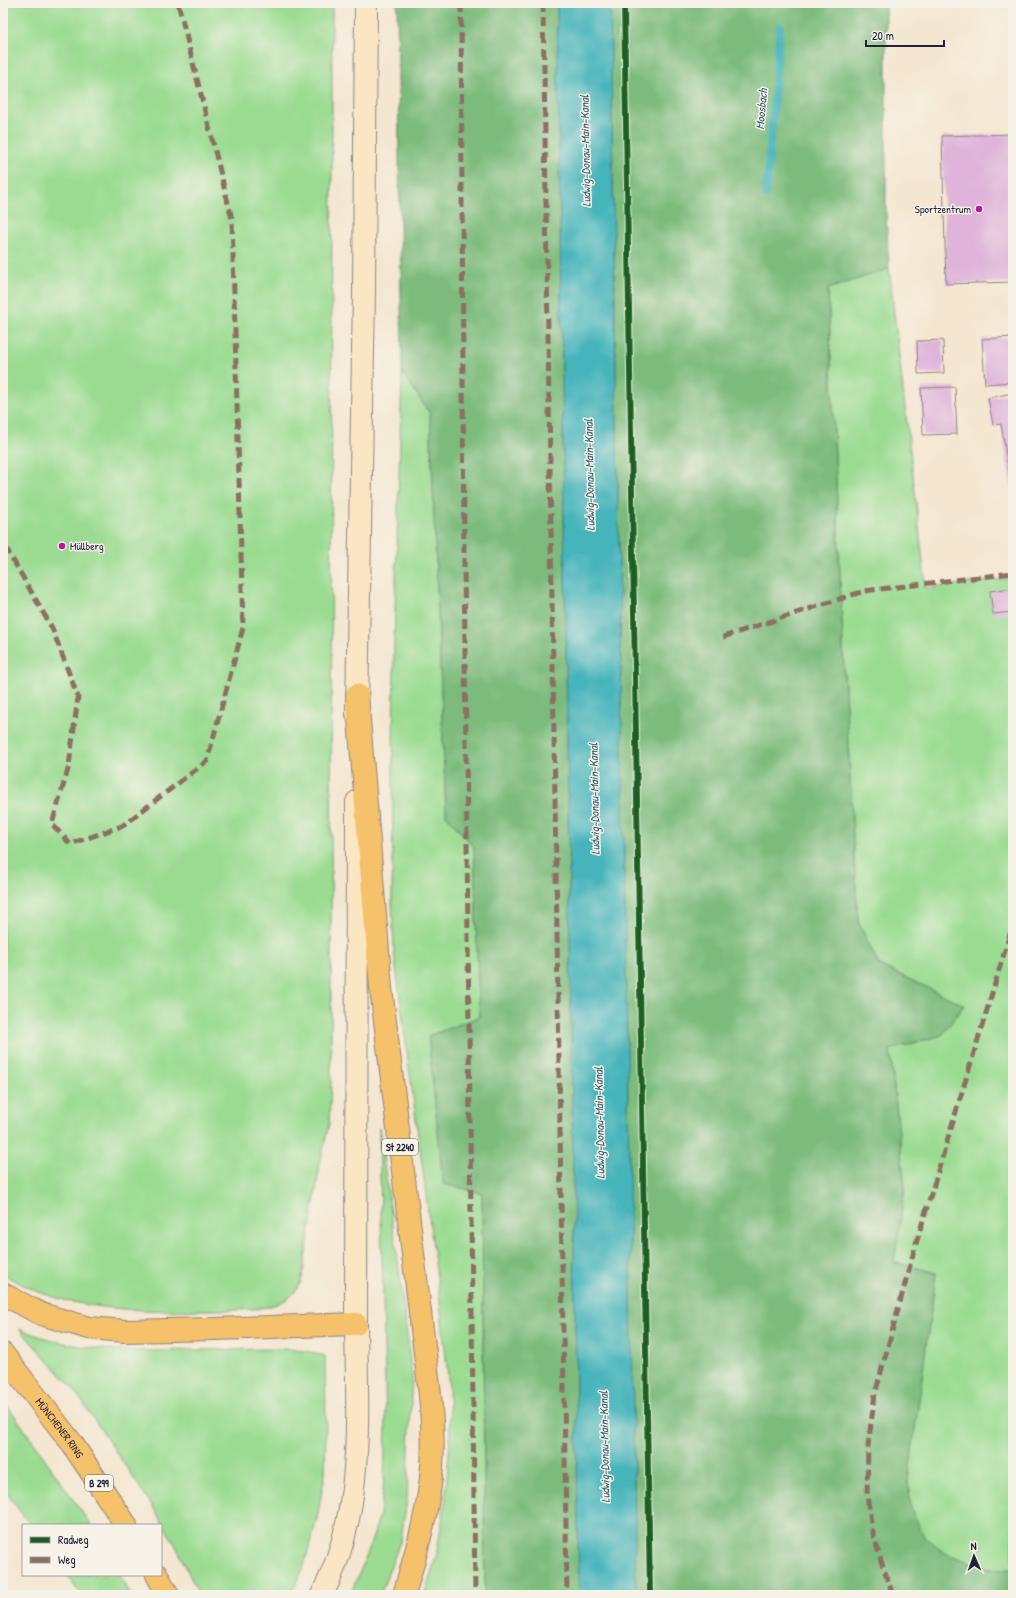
<svg xmlns="http://www.w3.org/2000/svg" width="1016" height="1598" font-family="'Patrick Hand',sans-serif">
  <style>
    .green { fill: #9adb91; stroke: #5e7e66 }
    .forest { fill: #7bbb7b; stroke: #4e6e5b }
    .water { fill: #44b4bb; stroke: #336b7b }
    .lines { fill: none; stroke-linecap: round; stroke-linejoin: round }
    .stream { stroke: #44b4bb; stroke-width: 8 }
    .building { fill: #dfb3da }
    .secondary-casing { stroke: #8b8486; stroke-width: 24 }
    .primary-casing { stroke: #8b8486; stroke-width: 24 }
    .secondary { stroke: #fbe6c4; stroke-width: 22 }
    .primary { stroke: #f5c16b; stroke-width: 22 }
    .quiet { stroke: #8d6e63; stroke-width: 5; stroke-dasharray: 10 5; stroke-linecap: butt }
    .cycleway-casing { stroke: #f7f3e8; stroke-width: 8 }
    .cycleway { stroke: #1b5e20; stroke-width: 6 }
    .poi-dot { fill: #b5179e; stroke: #f7f3e8; stroke-width: 1.5 }
    .labels { text-anchor: middle; dominant-baseline: central; stroke-width: 3; stroke-linejoin: round; paint-order: stroke }
    .shield { fill: #f7f3e8; stroke: #62616f; stroke-width: 1 }
    .shield-label { font-size: 10px; font-weight: bold; fill: #22223b }
    .poi-label { font-size: 11px; fill: #22223b; stroke: #f7f3e8; text-anchor: end }
    .street-label { font-size: 11px; fill: #22223b; stroke: #f7f3e8 }
    .water-label { font-size: 12px; font-style: italic; fill: #305c6e; stroke: #f7f3e8 }
  </style>
  <rect width="100%" height="100%" fill="#f7f3e8"/>
  <filter id="ink" filterUnits="userSpaceOnUse"><feTurbulence type="fractalNoise" baseFrequency=".025" numOctaves="2"/><feDisplacementMap in="SourceGraphic" scale="8" xChannelSelector="R" yChannelSelector="G"/><feConvolveMatrix kernelMatrix="1 2 1 2 8 2 1 2 1" color-interpolation-filters="sRGB"/></filter>
  <filter id="wash" filterUnits="userSpaceOnUse"><feTurbulence type="fractalNoise" baseFrequency=".012" numOctaves="4" result="noise"/><feDisplacementMap in="SourceGraphic" scale="16" xChannelSelector="R" yChannelSelector="G"/><feGaussianBlur stdDeviation="0.9" result="paint"/><feColorMatrix in="noise" values="0 0 0 0 0 0 0 0 0 0 0 0 0 0 0 0 0 1.4 0 .05"/><feComposite in="paint" operator="in"/></filter>
  <g filter="url(#wash)">
    <rect width="100%" height="100%" fill="#f4e6d0"/>
    <g class="green">
      <path d="M3,3H332L331,1084L329,1124L320,1164L302,1279C297,1292 290,1299 277,1304C257,1311 234,1310 213,1310C167,1311 119,1312 73,1302C49,1297 24,1287 3,1274Z"/>
      <path d="M889,269L926,588L1013,578V1568L990,1569L944,1553L924,1536L911,1509L908,1481L936,1273L894,1262L905,1188L890,1050L942,1035L964,1005L879,965L858,922L844,671L828,288Z"/>
      <path d="M402,372L430,414L446,815L474,847L479,1017L428,1036L482,1193L485,1595H424L436,1557L445,1504L450,1438L449,1387L439,1293L394,953L392,900L394,644Z"/>
      <path d="M379,1128L401,1284L412,1377L407,1500L401,1539L380,1595H350L367,1555L380,1514L384,1479L386,1427Z"/>
      <path d="M19,1329C79,1353 133,1352 196,1350C227,1350 259,1349 290,1349L311,1352L325,1356L326,1423L325,1474L317,1519L303,1569L290,1595H199L176,1546L153,1507L73,1388Z"/>
      <path d="M3,1401L13,1413L91,1525H30L3,1488Z"/>
      <path d="M67,1575H120L131,1595H82Z"/>
    </g>
    <g class="forest">
      <path d="M397,3H557L579,1595H485L482,1193L443,1184L428,1036L479,1017L474,847L446,815L430,414L402,372Z"/>
      <path d="M610,3H886V213L889,269L828,289L844,671L858,922L879,965L964,1005L942,1035L890,1050L905,1188L894,1262L936,1273L908,1481L911,1509L924,1536L944,1553L990,1569L1013,1568V1595H636Z"/>
    </g>
    <path class="water" d="M557,3H610L636,1595H579Z"/>
    <g class="lines">
      <path class="stream" d="M766,194L780,27"/>
    </g>
    <g id="blocks">
      <g class="building">
        <path d="M1013,134V282L946,284L942,136Z"/>
        <path d="M1013,337V382L985,384L982,339Z"/>
        <path d="M943,340L944,373L918,374L917,341Z"/>
        <path d="M955,387L957,434L923,435L921,388Z"/>
        <path d="M1013,393V490H1012L1001,424L993,425L988,398Z"/>
        <path d="M1013,588V612L993,614L990,591Z"/>
      </g>
    </g>
  </g>
  <g filter="url(#ink)">
    <use href="#blocks" fill-opacity="0" stroke="#8b8486" stroke-width="1"/>
    <g class="lines">
      <g class="secondary-casing">
        <g id="secondary">
          <path d="M357,714L364,291L366,3"/>
          <path d="M322,1595C365,1512 357,1414 356,1324L357,802"/>
        </g>
      </g>
      <g class="primary-casing">
        <g id="primary">
          <path d="M357,695L381,988L430,1395C432,1418 434,1442 432,1466C429,1510 416,1553 404,1595"/>
          <path d="M3,1294L41,1314L89,1328L125,1331L215,1329L356,1324"/>
          <path id="s1" d="M3,1354L71,1442L126,1525"/>
          <path d="M157,1575L168,1595"/>
        </g>
      </g>
      <use href="#secondary" class="secondary"/>
      <use href="#primary" class="primary"/>
      <g class="quiet">
        <path d="M461,3L464,559L475,1595"/>
        <path d="M543,3L567,1595"/>
        <path d="M5,546L52,628L78,697L69,766L52,824L70,844L122,826L207,761L243,628L232,219L178,3"/>
        <path d="M723,637L864,591L1013,573"/>
        <path d="M893,1595L880,1558L872,1529L867,1495L868,1446L875,1394L915,1247L1013,924"/>
      </g>
      <g class="cycleway-casing">
        <path id="cycleway" d="M624,3L650,1595"/>
      </g>
      <use href="#cycleway" class="cycleway"/>
    </g>
  </g>
  <g class="poi-dot">
    <circle cx="979" cy="209" r="4"/>
    <circle cx="62" cy="546" r="4"/>
  </g>
  <g class="labels">
    <g class="shield">
      <rect x="382" y="1139" width="36" height="16" rx="3"/>
      <rect x="85" y="1475" width="28" height="16" rx="3"/>
    </g>
    <g class="shield-label">
      <text x="400" y="1147">St 2240</text>
      <text x="99" y="1483">B 299</text>
    </g>
    <g class="poi-label">
      <text x="971" y="209">Sportzentrum</text>
      <text x="70" y="546" text-anchor="start">Müllberg</text>
    </g>
    <g class="street-label">
      <text stroke="none"><textPath href="#s1" startOffset="93">MÜNCHENER RING</textPath></text>
    </g>
    <g class="water-label">
      <text transform="translate(761 109) rotate(-85)">Moosbach</text>
      <text transform="translate(585 151) rotate(-91)">Ludwig-Donau-Main-Kanal</text>
      <text transform="translate(589 475) rotate(-91)">Ludwig-Donau-Main-Kanal</text>
      <text transform="translate(594 799) rotate(-91)">Ludwig-Donau-Main-Kanal</text>
      <text transform="translate(599 1123) rotate(-91)">Ludwig-Donau-Main-Kanal</text>
      <text transform="translate(604 1447) rotate(-91)">Ludwig-Donau-Main-Kanal</text>
    </g>
  </g>
  <rect width="1016" height="1598" fill="none" stroke="#f7f3e8" stroke-width="16"/>
  <rect x="22" y="1524" width="140" height="52" fill="#f7f3e8" stroke="#a29fa3"/>
  <rect x="30" y="1537" width="20" height="6" fill="#1b5e20" stroke="#a29fa3"/>
  <text x="58" y="1544" font-size="12" fill="#22223b">Radweg</text>
  <rect x="30" y="1557" width="20" height="6" fill="#8d6e63" stroke="#a29fa3"/>
  <text x="58" y="1564" font-size="12" fill="#22223b">Weg</text>
  <g transform="translate(974 1556) rotate(358)" stroke="#f7f3e8" stroke-width="3" paint-order="stroke">
  <path d="M0-3L7 15L0 10L-7 15Z" fill="#22223b"/>
  <text y="-6" font-size="11" font-weight="bold" text-anchor="middle" fill="#22223b">N</text>
  </g>
  <path d="M866 40v6h78v-6" fill="none" stroke="#22223b" stroke-width="2"/>
  <text x="872" y="40" font-size="12" fill="#22223b" stroke="#f7f3e8" stroke-width="3" paint-order="stroke">20 m</text>
</svg>
